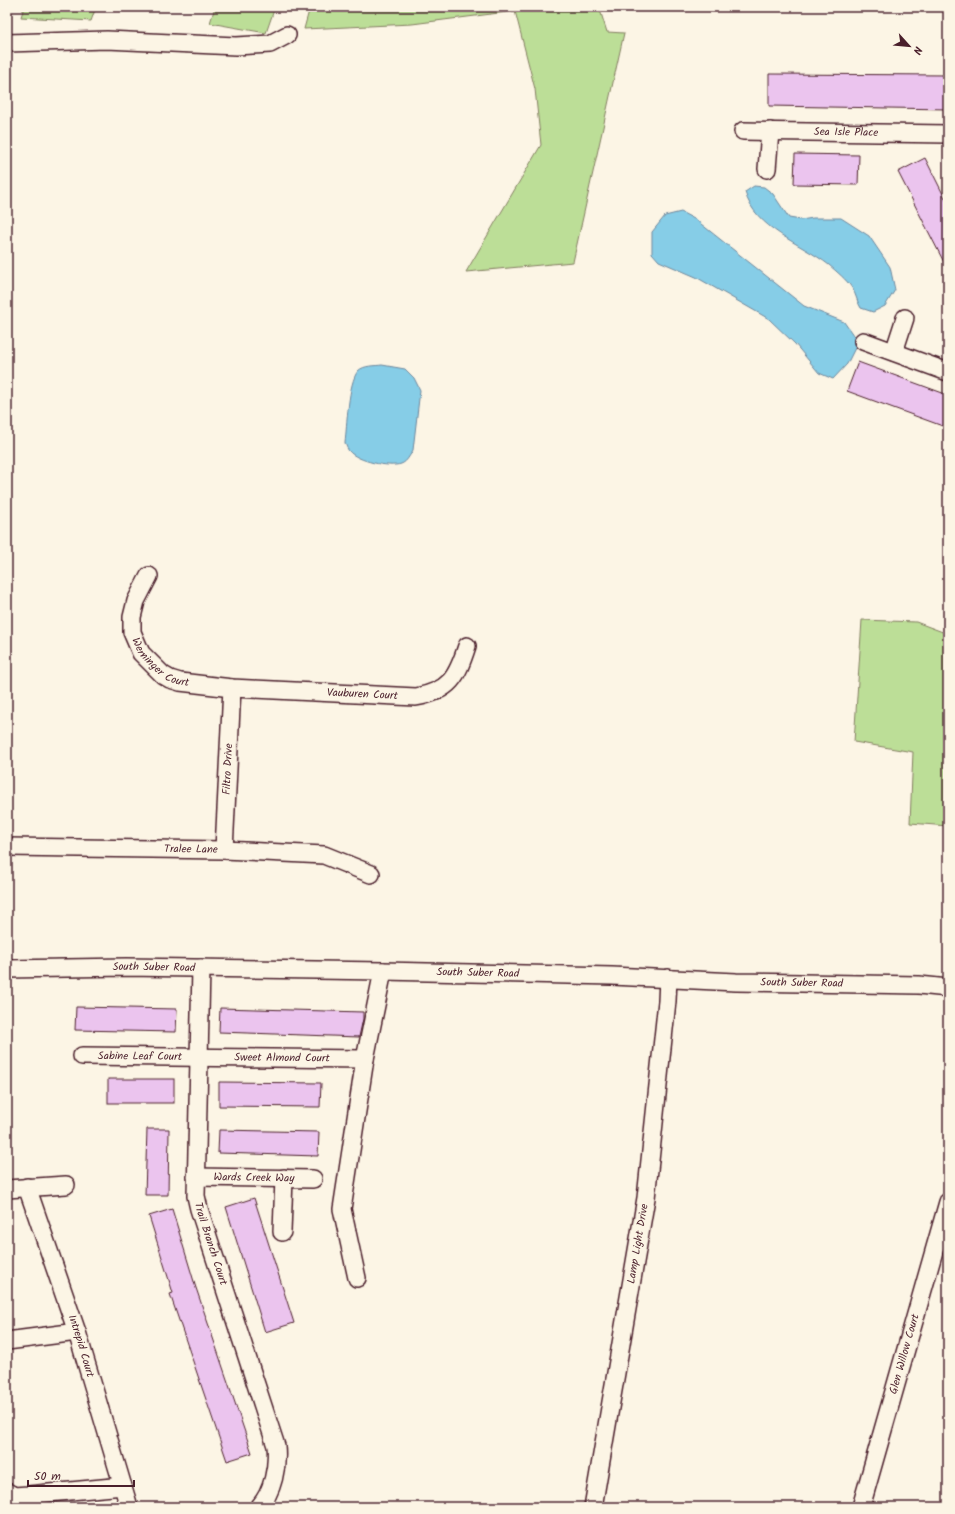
<svg xmlns="http://www.w3.org/2000/svg" width="955" height="1514" font-family="Kalam,sans-serif">
  <style>
    .green { fill: #bcde97; stroke: #837e61 }
    .water { fill: #86cde7; stroke: #6e879c }
    .building { fill: #ebc4ee; stroke: #4a1f2b }
    .lines { fill: none; stroke-linecap: round; stroke-linejoin: round }
    .minor-casing { stroke: #4a1f2b; stroke-width: 20 }
    .minor { stroke: #fcf5e5; stroke-width: 17 }
    .labels { text-anchor: middle; dominant-baseline: central; stroke-width: 4; stroke-linejoin: round; paint-order: stroke }
    .street-label { font-size: 11px; fill: #4a1f2b; stroke: #fcf5e5 }
  </style>
  <rect width="100%" height="100%" fill="#fcf5e5"/>
  <filter id="ink" filterUnits="userSpaceOnUse"><feTurbulence type="fractalNoise" baseFrequency=".025" numOctaves="2"/><feDisplacementMap in="SourceGraphic" scale="8" xChannelSelector="R" yChannelSelector="G"/><feConvolveMatrix kernelMatrix="1 2 1 2 8 2 1 2 1" color-interpolation-filters="sRGB"/></filter>
  <g filter="url(#ink)">
    <g class="green">
      <path d="M24,7H96L91,21L21,17Z"/>
      <path d="M215,7H275L266,33L210,23Z"/>
      <path d="M310,7H599L607,32L624,33L573,262L466,272L541,145L535,89L515,11L412,24L304,29Z"/>
      <path d="M862,620L916,622L948,634V826L910,823L913,752L854,742Z"/>
    </g>
    <g class="water">
      <path d="M754,186L764,187L773,194L789,218L801,220L813,218H841L869,236L890,267L895,290L885,306L873,312L861,308C857,302 856,294 852,288C847,280 836,271 829,265C801,243 755,229 745,192Z"/>
      <path d="M681,212L696,220L804,306L844,322L858,342L847,364L833,379L819,373L795,344L769,319L696,277L659,261L652,253V232L665,216Z"/>
      <path d="M382,365L405,369L414,378L420,390L413,450C410,455 407,462 401,464C389,468 357,461 349,451C347,449 346,445 345,443C347,426 348,383 358,371C364,365 375,366 382,365Z"/>
    </g>
    <g class="building">
      <path d="M769,74L948,75V109L769,106Z"/>
      <path d="M795,154L859,155L858,185L794,184Z"/>
      <path d="M925,158L948,204V270L898,172Z"/>
      <path d="M858,362L948,395V428L847,391Z"/>
      <path d="M76,1007L177,1009L176,1032L75,1030Z"/>
      <path d="M220,1008L363,1012V1019L359,1037L219,1032Z"/>
      <rect x="108" y="1079" width="66" height="24"/>
      <path d="M219,1082L321,1083L320,1107L219,1106Z"/>
      <path d="M147,1129H169L168,1195H145Z"/>
      <path d="M219,1130L319,1132L318,1156L218,1153Z"/>
      <path d="M254,1198L294,1323L265,1332L226,1207Z"/>
      <path d="M172,1209L195,1285L252,1453L227,1461L170,1294L173,1293L149,1216Z"/>
    </g>
    <g class="lines">
      <g class="minor-casing">
        <g id="minor">
          <path d="M7,43L107,40L236,46L270,44L287,35"/>
          <path id="s1" d="M743,131L948,134"/>
          <path d="M767,169L770,131"/>
          <path d="M863,341L948,372"/>
          <path d="M894,352L905,318"/>
          <path id="s2" d="M149,576L136,601L132,617V632L141,653L163,675L170,679L180,682L232,688L416,697C450,691 457,677 467,646"/>
          <path id="s3" d="M7,847L224,850L324,855L371,874"/>
          <path id="s4" d="M224,850L232,688"/>
          <path id="s5" d="M201,968L196,1196L199,1209L276,1446C278,1466 273,1492 259,1507"/>
          <path id="s6" d="M7,969L126,967L383,971L612,976L736,982L919,985L948,988"/>
          <path id="s7" d="M82,1056L365,1059"/>
          <path id="s8" d="M196,1177L313,1179"/>
          <path id="s9" d="M27,1187L77,1332L129,1507"/>
          <path d="M7,1189L66,1185"/>
          <path d="M282,1232L284,1178"/>
          <path d="M357,1278L342,1209L365,1059L383,971"/>
          <path d="M7,1341L77,1332"/>
          <path d="M7,1492L14,1496L28,1495L123,1486"/>
          <path id="s10" d="M593,1507L646,1198L667,1001L668,978"/>
          <path id="s11" d="M861,1507L948,1202"/>
        </g>
      </g>
      <use href="#minor" class="minor"/>
    </g>
  </g>
  <g class="labels">
    <g class="street-label">
      <text stroke="none"><textPath href="#s1" startOffset="103">Sea Isle Place</textPath></text>
      <text stroke="none"><textPath href="#s2" startOffset="104">Werninger Court</textPath></text>
      <text stroke="none"><textPath href="#s2" startOffset="315">Vauburen Court</textPath></text>
      <text stroke="none"><textPath href="#s4" startOffset="81">Filtro Drive</textPath></text>
      <text stroke="none"><textPath href="#s3" startOffset="184">Tralee Lane</textPath></text>
      <text stroke="none"><textPath href="#s6" startOffset="147">South Suber Road</textPath></text>
      <text stroke="none"><textPath href="#s6" startOffset="471">South Suber Road</textPath></text>
      <text stroke="none"><textPath href="#s6" startOffset="795">South Suber Road</textPath></text>
      <text stroke="none"><textPath href="#s7" startOffset="58">Sabine Leaf Court</textPath></text>
      <text stroke="none"><textPath href="#s7" startOffset="200">Sweet Almond Court</textPath></text>
      <text stroke="none"><textPath href="#s8" startOffset="58">Wards Creek Way</textPath></text>
      <text stroke="none"><textPath href="#s5" startOffset="278">Trail Branch Court</textPath></text>
      <text stroke="none"><textPath href="#s10" startOffset="267">Lamp Light Drive</textPath></text>
      <text stroke="none"><textPath href="#s9" startOffset="168">Intrepid Court</textPath></text>
      <text stroke="none"><textPath href="#s11" startOffset="159">Glen Willow Court</textPath></text>
    </g>
  </g>
  <rect width="955" height="1514" fill="none" stroke="#fcf5e5" stroke-width="24"/>
  <rect x="12" y="12" width="931" height="1490" fill="none" stroke="#4a1f2b" stroke-width="1.5" filter="url(#ink)"/>
  <g transform="translate(909 46) rotate(117)" stroke="#fcf5e5" stroke-width="3" paint-order="stroke">
  <path d="M0-3L7 15L0 10L-7 15Z" fill="#4a1f2b"/>
  <text y="-6" font-size="11" font-weight="bold" text-anchor="middle" fill="#4a1f2b">N</text>
  </g>
  <path d="M28 1480v6h106v-6" fill="none" stroke="#4a1f2b" stroke-width="2"/>
  <text x="34" y="1480" font-size="12" fill="#4a1f2b" stroke="#fcf5e5" stroke-width="3" paint-order="stroke">50 m</text>
</svg>
